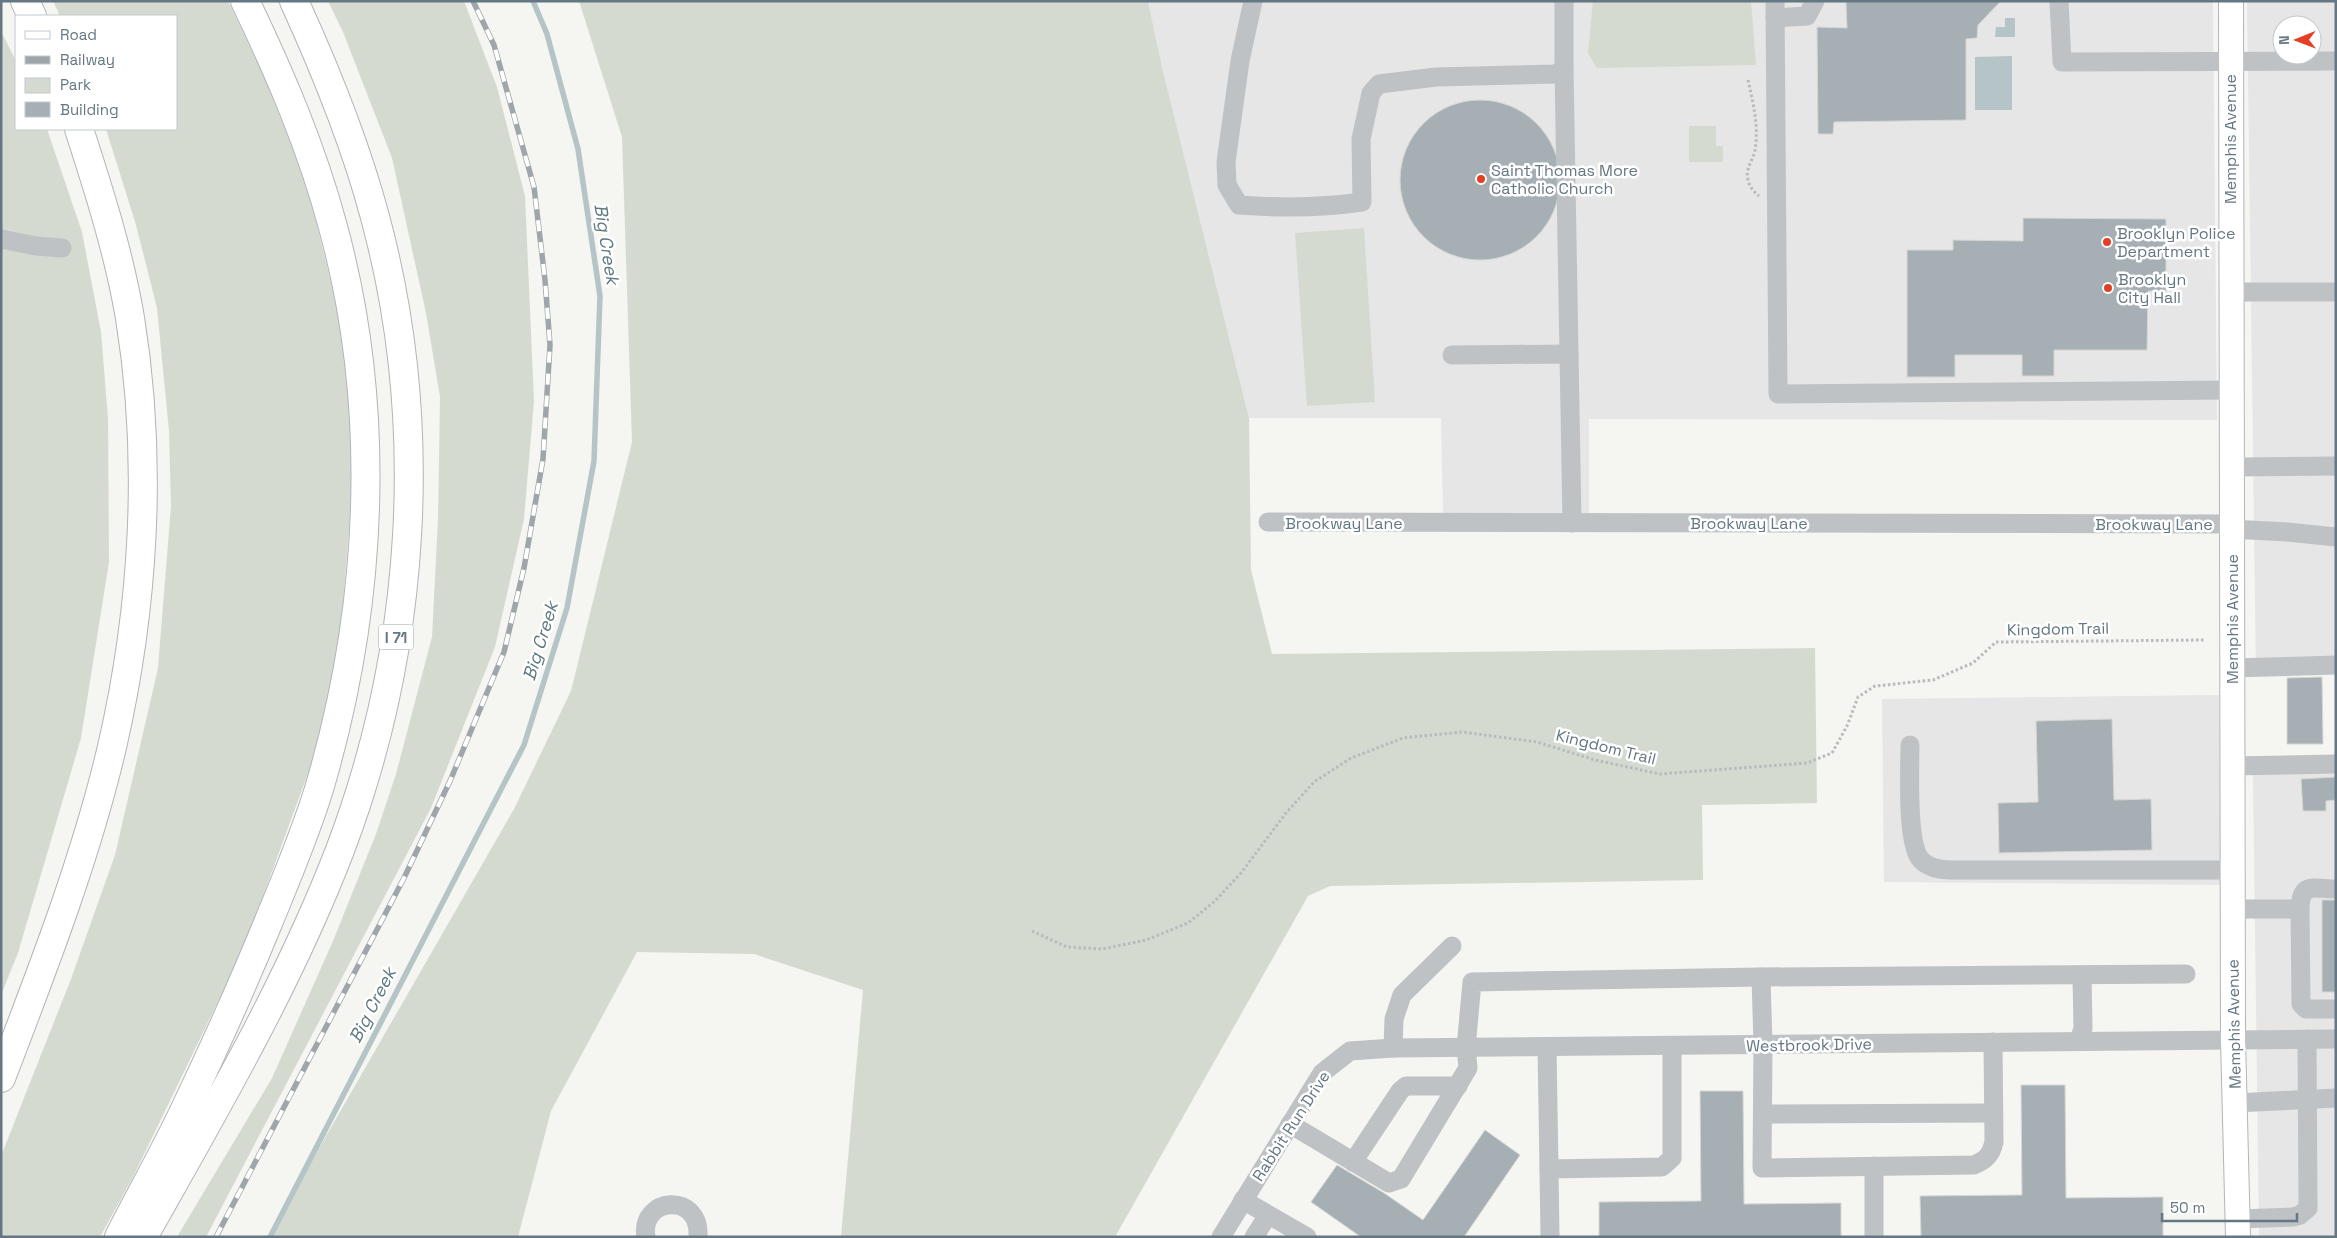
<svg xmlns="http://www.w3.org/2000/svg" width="2337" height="1238" font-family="'Space Grotesk',sans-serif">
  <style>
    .built { fill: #e5e6e5; fill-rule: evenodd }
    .green { fill: #d5dad0 }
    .water { fill: #b5c4c7 }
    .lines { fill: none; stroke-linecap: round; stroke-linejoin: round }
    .stream { stroke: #b5c4c7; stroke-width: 5.5 }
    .building { fill: #a6b0b4; stroke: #d6d6d4 }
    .major-casing { stroke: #b1b6b9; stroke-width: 26 }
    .highway-casing { stroke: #b1b5b8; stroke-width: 30 }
    .path { stroke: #b8bbbd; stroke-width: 3; stroke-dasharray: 2.5 2.5; stroke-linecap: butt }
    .minor { stroke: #bec2c5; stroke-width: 19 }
    .major { stroke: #fff; stroke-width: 24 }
    .highway { stroke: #fff; stroke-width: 28 }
    .rail-casing { stroke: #9fa6ab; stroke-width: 5.5 }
    .rail { stroke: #fff; stroke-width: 4; stroke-dasharray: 11; stroke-linecap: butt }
    .poi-dot { fill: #e23f24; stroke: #fff; stroke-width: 2 }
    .labels { text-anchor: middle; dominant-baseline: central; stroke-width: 5; stroke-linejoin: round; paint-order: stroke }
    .shield { fill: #fff; stroke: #92a0a8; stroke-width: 1 }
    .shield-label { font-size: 15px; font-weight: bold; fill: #647782 }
    .street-label { font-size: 16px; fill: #647782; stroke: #fff }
    .poi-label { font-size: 16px; fill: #647782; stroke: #fff; text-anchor: start }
    .water-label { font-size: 18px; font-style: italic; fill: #5f7a7f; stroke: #fff }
  </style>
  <rect width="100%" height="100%" fill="#f5f5f1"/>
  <g class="built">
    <path d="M1148,1H2213L2217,420L1589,419V513L1443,514L1441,418H1249L1162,67Z"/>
    <path d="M2247,1H2336V673L2256,674ZM2282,25H2312V55H2282Z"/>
    <path d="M2219,695L2221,885L1884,882L1882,699Z"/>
    <path d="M2336,773V1237H2259L2253,775Z"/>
  </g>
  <g class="green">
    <path d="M53,1H228L262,72L306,180L339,315L350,387L355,456L340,641L315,754L244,948L133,1177L100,1237H1V1156L71,979L115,855L158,668L171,506L169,431L157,308L136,225L106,129H176V16H60Z"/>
    <path d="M328,1H464L497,87L525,196L534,401L524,519L495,647L431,808L206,1237H177L272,1078L333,941L376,834L396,774L432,637L438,519L440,397L426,313L392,158L343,32Z"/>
    <path d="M579,1H1148L1162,67L1249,418L1251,570L1272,654L1815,648L1817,803L1702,805L1703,880L1330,886L1308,896L1115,1237H841L863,990L754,954L637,952L551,1111L518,1237H268L514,809L571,691L632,442L622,137Z"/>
    <path d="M1593,1H1751L1756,65L1597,68L1588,53Z"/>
    <path d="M1,31L16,61V129H47L82,232L101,332L108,419L109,562L81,738L18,953L1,995Z"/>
    <path d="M1689,126H1716V146H1723V162H1689Z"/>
    <path d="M1364,228L1375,402L1307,406L1295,233Z"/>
  </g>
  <g class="water">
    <path d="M2005,18H2015V37H1995L1996,27H2005Z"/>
    <path d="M2012,56V110H1975V57Z"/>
  </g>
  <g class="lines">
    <path class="stream" d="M270,1237L524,745L567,608L594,461L600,296L578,149L547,34L533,1"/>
  </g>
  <g class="building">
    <path d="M1846,1H2001L1978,25L1977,38L1966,39V120L1834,122L1833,134H1818L1817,27L1847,28Z"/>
    <circle cx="1480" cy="180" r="80"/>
    <path d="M2023,218L2166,219V291H2148L2147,350H2054V376H2022V355H1955V377H1907V250H1953V240L2023,241Z"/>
    <path d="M2322,677L2323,744H2287V678Z"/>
    <path d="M2112,719L2114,800L2151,799L2152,850L1999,853L1998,803L2038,802L2036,721Z"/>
    <path d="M2336,777V800L2326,801V811H2303L2301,779Z"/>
    <rect x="2322" y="900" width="14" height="92"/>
    <path d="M2021,1085H2065L2066,1198L2163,1197V1237H1921L1920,1196L2022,1195Z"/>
    <path d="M1700,1091H1743L1744,1204L1841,1203V1237H1599V1202L1701,1201Z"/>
    <path d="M1485,1130L1520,1155L1464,1237H1361L1311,1202L1337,1165L1384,1193L1423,1220Z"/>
  </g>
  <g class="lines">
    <g class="major-casing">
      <path id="major" d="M2231,1L2233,1039L2238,1237"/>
    </g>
    <g class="highway-casing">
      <g id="highway">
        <path d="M25,1L32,16"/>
        <path d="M1,1078C42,971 86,858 112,747C144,608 153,460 130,318C119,253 99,191 79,129"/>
        <path d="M119,1237C142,1192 167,1148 188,1103C216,1044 243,984 268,923C286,879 305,835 319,789C373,607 383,410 333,227C312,148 280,74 245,1"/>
        <path d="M143,1237C214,1111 288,985 340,850C416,650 431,424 375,217C355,142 326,71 294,1"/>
      </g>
    </g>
    <g class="path">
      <path d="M1748,80C1753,103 1759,126 1755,150C1753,161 1745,168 1748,180C1749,186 1754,192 1759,196"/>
      <path d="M1032,931L1067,947L1102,949L1146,940L1188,923L1215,901L1241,873L1286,813L1314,782L1351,758L1403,738L1462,732L1537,742L1595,760L1660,774L1807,763L1832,753L1847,726L1858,697L1875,686L1933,680L1973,663L1996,642L2205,640"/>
    </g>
    <g class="minor">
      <path d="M1253,1L1240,61L1226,162L1227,185L1239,205C1280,208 1321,208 1362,202L1361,139L1371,93L1379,84L1436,77L1556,74L1564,68V1"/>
      <path d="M1775,1L1778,394L2231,390"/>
      <path d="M2059,1L2062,62L2336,61"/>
      <path d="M1775,18L1807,16L1815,1"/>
      <path d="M1564,68L1569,354"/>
      <path d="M1,239L36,246L62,248"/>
      <path d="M2231,292H2336"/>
      <path d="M1452,355L1569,354L1572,523"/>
      <path d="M2231,467L2336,466"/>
      <path d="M1268,522L2231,524"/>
      <path d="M2231,529L2287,532L2336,537"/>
      <path d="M2232,668L2336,665"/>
      <path d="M1910,745C1910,769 1906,844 1921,860C1932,871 1948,870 1962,870H2233"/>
      <path d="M2232,766L2336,764"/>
      <path d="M2336,889C2313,889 2301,881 2300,909L2301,1004L2306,1009H2336"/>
      <path d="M2233,909H2300"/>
      <path d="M1761,977L1763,1045L1762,1168L1974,1165C1986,1160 1991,1155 1994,1142L1993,1042"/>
      <path d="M2079,1041L2083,1028L2082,976"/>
      <path d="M1547,1047L1549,1169L1662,1167L1672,1158V1046"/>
      <path d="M1393,1048L1394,1019L1402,995L1452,946"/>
      <path d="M2235,1103L2336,1098"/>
      <path d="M1763,1114L1993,1113"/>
      <path d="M1290,1124L1389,1183L1401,1179L1468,1068L1466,1048L1472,982L1761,977L2186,974"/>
      <path d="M1353,1162L1400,1091L1406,1086H1458"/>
      <path d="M1874,1166V1237"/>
      <path d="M1549,1169L1550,1237"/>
      <path d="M1243,1200L1307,1237"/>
      <path d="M2238,1219L2293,1217L2300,1215L2308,1208L2307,1039"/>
      <path d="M646,1237C639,1197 701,1191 698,1237"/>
      <path d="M1221,1237L1322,1073L1350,1051L1393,1048L2336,1039"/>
      <path d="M1254,1237L1268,1215"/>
    </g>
    <use href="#major" class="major"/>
    <use href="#highway" class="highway"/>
    <g class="rail-casing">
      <path id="rail" d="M216,1237L404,878L450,781L504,652L524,568L543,459L550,345L545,280L534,187L494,45L473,1"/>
    </g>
    <use href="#rail" class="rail"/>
  </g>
  <g class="poi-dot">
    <circle cx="1481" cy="179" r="5"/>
    <circle cx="2107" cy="242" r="5"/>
    <circle cx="2108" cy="288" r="5"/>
  </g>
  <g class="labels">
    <rect class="shield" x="378.5" y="624.5" width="35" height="25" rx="4"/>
    <g class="shield-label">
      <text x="396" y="637">I 71</text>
    </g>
    <g class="street-label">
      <text transform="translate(2230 139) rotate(-90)">Memphis Avenue</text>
      <text x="1344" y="523">Brookway Lane</text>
      <text x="1749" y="523">Brookway Lane</text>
      <text x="2154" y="524">Brookway Lane</text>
      <text transform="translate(2232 619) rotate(-90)">Memphis Avenue</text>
      <text transform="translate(2058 629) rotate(-1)">Kingdom Trail</text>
      <text transform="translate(1606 747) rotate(14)">Kingdom Trail</text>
      <text transform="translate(2234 1024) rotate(-91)">Memphis Avenue</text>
      <text transform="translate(1809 1045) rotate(-1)">Westbrook Drive</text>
      <text transform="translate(1291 1126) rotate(-57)">Rabbit Run Drive</text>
    </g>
    <g class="poi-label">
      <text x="1491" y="170">Saint Thomas More<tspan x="1491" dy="18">Catholic Church</tspan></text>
      <text x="2117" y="233">Brooklyn Police<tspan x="2117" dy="18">Department</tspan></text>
      <text x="2118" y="279">Brooklyn<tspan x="2118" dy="18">City Hall</tspan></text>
    </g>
    <g class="water-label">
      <text transform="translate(607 244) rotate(81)">Big Creek</text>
      <text transform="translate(540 641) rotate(-73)">Big Creek</text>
      <text transform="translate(372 1005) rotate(-63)">Big Creek</text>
    </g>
  </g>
  <rect width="2337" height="1238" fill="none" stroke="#647782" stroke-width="5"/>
  <rect x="15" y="15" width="162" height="115" fill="#ffffff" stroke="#c1c9cd"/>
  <rect x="25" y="31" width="25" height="8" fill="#ffffff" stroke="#c1c9cd"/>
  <text x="60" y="40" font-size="15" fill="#647782">Road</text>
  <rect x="25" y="56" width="25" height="8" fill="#9fa6ab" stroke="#c1c9cd"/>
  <text x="60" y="65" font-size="15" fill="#647782">Railway</text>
  <rect x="25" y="78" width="25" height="15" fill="#d5dad0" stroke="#c1c9cd"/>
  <text x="60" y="90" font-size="15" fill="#647782">Park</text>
  <rect x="25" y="102" width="25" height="15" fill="#a6b0b4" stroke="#c1c9cd"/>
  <text x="60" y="115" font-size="15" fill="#647782">Building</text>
  <g transform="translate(2297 40) rotate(269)"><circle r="24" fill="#ffffff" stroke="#c1c9cd"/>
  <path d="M0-4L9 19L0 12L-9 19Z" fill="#e23f24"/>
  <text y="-8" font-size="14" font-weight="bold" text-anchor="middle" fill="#647782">N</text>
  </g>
  <path d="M2162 1213v8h135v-8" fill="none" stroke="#647782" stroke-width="2.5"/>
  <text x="2170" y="1213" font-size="15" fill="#647782" stroke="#ffffff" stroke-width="4" paint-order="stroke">50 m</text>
</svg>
